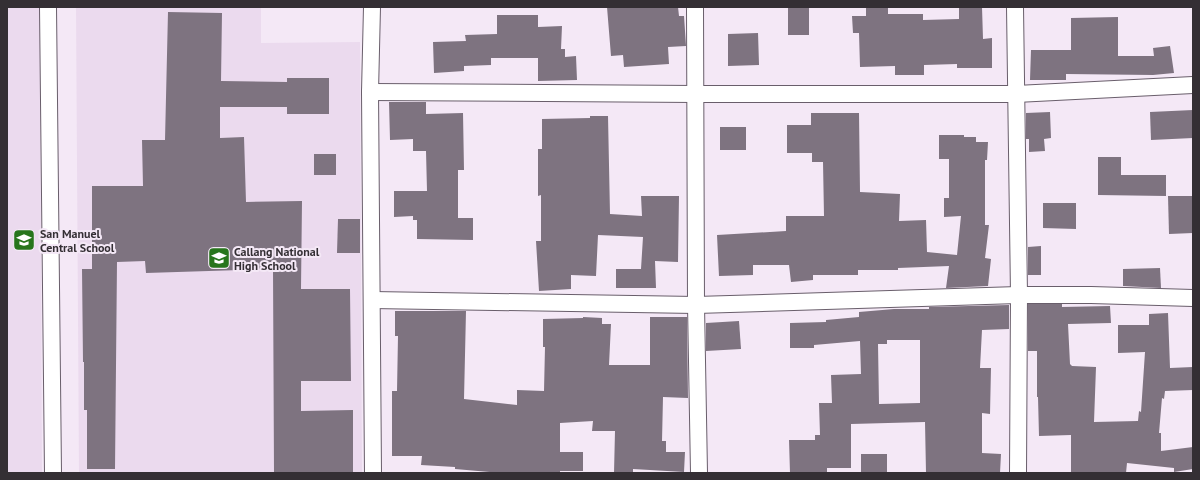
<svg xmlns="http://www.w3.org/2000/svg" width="1200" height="480" font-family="'PT Sans',sans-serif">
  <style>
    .built { fill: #ebdaee }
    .building { fill: #7e7380; fill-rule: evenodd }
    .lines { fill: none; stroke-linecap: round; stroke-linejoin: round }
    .street-casing { stroke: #695e6b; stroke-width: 18 }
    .street { stroke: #fff; stroke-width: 16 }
    .labels { text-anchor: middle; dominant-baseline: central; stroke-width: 4; stroke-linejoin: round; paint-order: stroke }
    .poi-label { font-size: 12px; font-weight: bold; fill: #342f34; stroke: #f4e8f6; text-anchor: start }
  </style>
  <rect width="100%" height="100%" fill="#f4e8f6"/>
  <g class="built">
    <path d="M7,7H40L42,473H7Z"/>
    <path d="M76,7H261V43L360,42L362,473H79Z"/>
  </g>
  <g class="building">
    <path d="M607,7H678L679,16H684L686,46L668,47L669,64L624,67L623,55L611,56Z"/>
    <rect x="788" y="7" width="21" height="28"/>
    <path d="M866,7H888V14H923V20L959,19V7H982L983,39L992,38V68H957V64L924,65V75H895V66L860,67L859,33H853L852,16H866Z"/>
    <path d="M168,12L222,13L221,81L287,82V78H329V114H287V107H220V138L244,137L246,202L302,201L301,289H350L351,381H301V411L353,410V473H274L273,269L146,273L145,261L117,262L115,469H87V410H84V362H83L82,269H92V186H143L142,140H165Z"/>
    <path d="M497,15H538V27L562,26L561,49H565V57L576,56L577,80L538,81V58H491V65L464,66V71L434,73L433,42L466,41L465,35L497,34Z"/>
    <path d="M1118,17V56H1154L1153,48L1170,46L1174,73L1153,75L1066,74V80H1030L1031,50H1071V18Z"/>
    <path d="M758,33L759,65L728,66V34Z"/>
    <path d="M389,102H426V114L463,113L464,170H458V218H473V240L417,239V220H413V216L394,217V191H427L426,151H413V139L390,140Z"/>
    <path d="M1193,110V138L1151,140L1150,112Z"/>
    <path d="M1050,112L1051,138L1044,139L1045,151L1029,152V139H1026V113Z"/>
    <path d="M811,113H859L860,192L900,194L899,221L926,220L927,252L957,255L961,216L944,217V198H949V159H939V135H964V137H976V142H988L987,160H985V225H989L985,258L991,259L988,286L946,288L949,266L898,268V270H858V275H813V280L791,282L789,265H753V275L719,276L717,235L786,231V216H824L823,162H812V153H787V125H811Z"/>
    <path d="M590,116H608L610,214L642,216L641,196H679L678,262L655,261L656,288H616V269H641L643,237L598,235L596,276L571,275V289L539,291L536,241H541V195L538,196V149H542V119L590,118Z"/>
    <rect x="720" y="127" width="26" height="23"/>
    <rect x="314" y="154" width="22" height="21"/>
    <path d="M1098,157H1121V175H1166V196L1098,195Z"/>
    <path d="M1168,196H1193V233L1169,234Z"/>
    <path d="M1043,203H1076V229L1043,228Z"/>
    <path d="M338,219H360V253H337Z"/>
    <path d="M1041,246V275H1028V247Z"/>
    <path d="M1160,268L1161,288L1123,286V269Z"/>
    <path d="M1028,304H1062V307L1110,306L1111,323L1068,324L1070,364L1072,366L1096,367L1094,422L1138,421L1139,411L1141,412L1145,352L1118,353V325H1149V314L1168,313L1170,368L1193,367V390L1165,391L1164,399L1162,398L1159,433H1161V451L1193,447V469L1174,472V468L1127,463L1126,473H1071V435L1039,436L1038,397H1037V351H1028Z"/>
    <path d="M1009,305V329L982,330L980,368H991L990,414L982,413V453L1001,454L1000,473H926L925,422L851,424V468H827V472L790,473L789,440H815V435H820L819,403H832L831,375L861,374L860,341L814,345V348H790V323L826,322V320L859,317V312L894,309H929V307ZM887,340H920V403L879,404L878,344H887Z"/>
    <path d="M395,311H466L464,399L517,405V390L544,391L545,347H543V319L583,318V317L602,318V324H611L609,365H650V317H687L688,398L663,397L662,441H666V452H685L684,472L633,469V473H614L615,431H592L593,421L560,423V452H583V471H560V473H501L455,469V467L421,465L422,456H392V391H397L398,336H395Z"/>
    <path d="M739,321L741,349L706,351V323Z"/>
    <rect x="861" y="454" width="26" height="19"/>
  </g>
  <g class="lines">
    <g class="street-casing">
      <g id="street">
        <path d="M48,7L53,473"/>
        <path d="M372,7L370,92L373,473"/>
        <path d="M695,7L696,305L699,473"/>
        <path d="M1015,7L1019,295L1018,473"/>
        <path d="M370,92L696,94H1016L1193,85"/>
        <path d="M372,300L696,305L1019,295H1091L1193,298"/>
      </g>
    </g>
    <use href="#street" class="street"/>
  </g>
  <defs>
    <g id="school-square" transform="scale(1.15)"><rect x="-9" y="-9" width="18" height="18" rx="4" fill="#27751c" stroke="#f4e8f6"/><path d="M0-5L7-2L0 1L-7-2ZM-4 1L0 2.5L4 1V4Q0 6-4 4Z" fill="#fff"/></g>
  </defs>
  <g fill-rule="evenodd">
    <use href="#school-square" x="24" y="240"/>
    <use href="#school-square" x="219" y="258"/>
  </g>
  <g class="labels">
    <g class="poi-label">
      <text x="40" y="233">San Manuel<tspan x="40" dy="14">Central School</tspan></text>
      <text x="234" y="251">Callang National<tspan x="234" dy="14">High School</tspan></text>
    </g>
  </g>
  <rect width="1200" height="480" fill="none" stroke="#342f34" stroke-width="16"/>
</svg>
